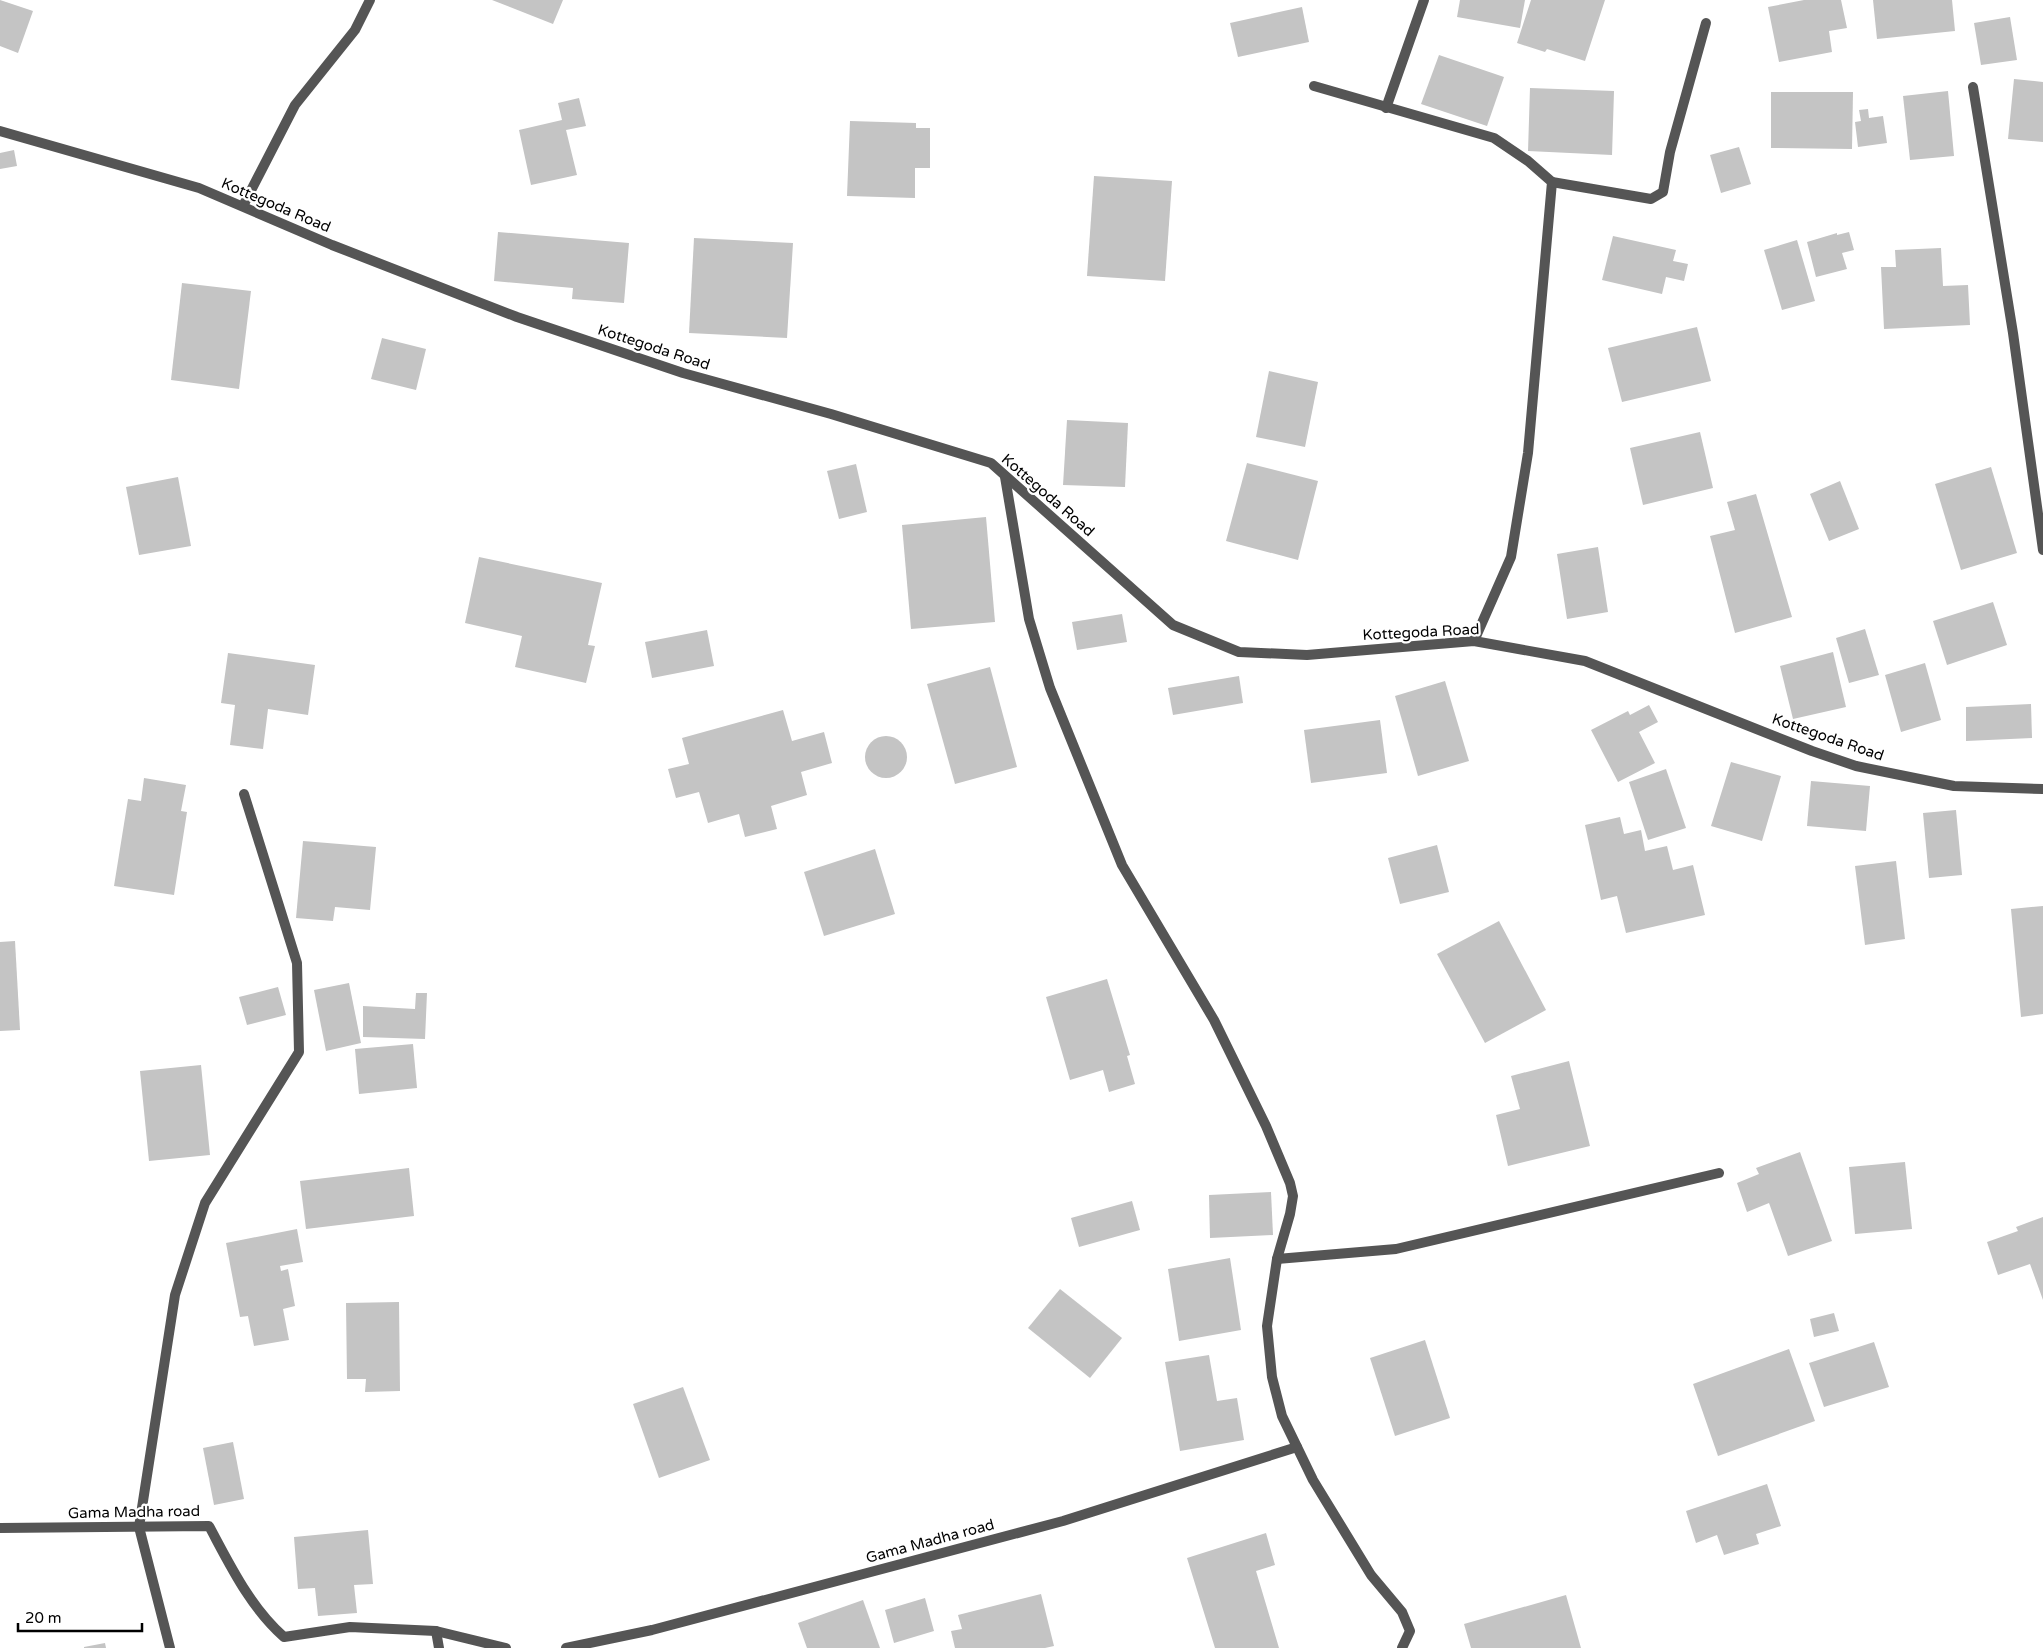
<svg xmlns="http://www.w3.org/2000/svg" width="2043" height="1648" font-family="'Varela Round',sans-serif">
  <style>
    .building { fill: #c4c4c4 }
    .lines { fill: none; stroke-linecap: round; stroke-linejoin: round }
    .lane { stroke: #555; stroke-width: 10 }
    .street { stroke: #555; stroke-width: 10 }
    .labels { text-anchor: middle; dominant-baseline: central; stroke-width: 4.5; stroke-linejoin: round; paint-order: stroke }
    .street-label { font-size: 15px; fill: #000; stroke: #fff }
  </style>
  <rect width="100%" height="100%" fill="#fff"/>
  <g class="building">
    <path d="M0,0L33,11L18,53L0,46Z"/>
    <path d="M492,0H563L553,24Z"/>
    <path d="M1460,0H1525L1520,28L1457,17Z"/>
    <path d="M1531,0H1605L1585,61L1547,49L1545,52L1517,43Z"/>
    <path d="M1804,0H1841L1847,28L1829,31L1832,52L1779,62L1768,7Z"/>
    <path d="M1873,0H1952L1955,31L1877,39Z"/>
    <path d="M1302,7L1309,42L1238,57L1230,23Z"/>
    <path d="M2010,17L2017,60L1981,65L1974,23Z"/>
    <path d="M1439,55L1504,77L1487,126L1421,104Z"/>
    <path d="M2014,79L2043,82V142L2008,139Z"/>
    <path d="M1530,88L1614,91L1612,155L1528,151Z"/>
    <path d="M1948,91L1954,156L1910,160L1903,96Z"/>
    <path d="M1771,92H1853L1852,149L1771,148Z"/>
    <path d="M579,98L586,126L566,130L577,175L531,185L519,130L562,120L558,103Z"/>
    <path d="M1868,109L1869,118L1883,116L1887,143L1858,147L1855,122L1861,121L1859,110Z"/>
    <path d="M850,121L916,123V128H930V168H915V198L847,196Z"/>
    <path d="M1739,147L1751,184L1721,193L1710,155Z"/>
    <path d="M14,150L17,166L0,169V153Z"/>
    <path d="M1094,176L1172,181L1165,281L1087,276Z"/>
    <path d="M498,232L629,243L624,303L572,299L573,288L494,281Z"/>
    <path d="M1849,232L1854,250L1842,253L1847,269L1816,277L1807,242L1837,233V235Z"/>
    <path d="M1613,236L1676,250L1673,261L1688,264L1684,281L1666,277L1662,294L1602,280Z"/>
    <path d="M694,238L793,243L787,338L689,333Z"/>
    <path d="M1797,240L1815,301L1782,310L1764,250Z"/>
    <path d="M1941,248L1943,286L1968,285L1970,325L1884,329L1881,267H1896L1895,250Z"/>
    <path d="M182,283L251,291L239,389L171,380Z"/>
    <path d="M1697,327L1711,381L1622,402L1608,348Z"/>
    <path d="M382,338L426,349L416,390L371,379Z"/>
    <path d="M1269,371L1318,382L1305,447L1256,437Z"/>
    <path d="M1067,420L1128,423L1125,487L1063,485Z"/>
    <path d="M1700,432L1713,488L1643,505L1630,448Z"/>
    <path d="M1247,463L1318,481L1298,560L1226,541Z"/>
    <path d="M856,464L867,512L839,519L827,471Z"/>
    <path d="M1991,467L2017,553L1961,570L1935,484Z"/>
    <path d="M178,477L191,546L139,555L126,487Z"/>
    <path d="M1840,481L1859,529L1829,541L1810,494Z"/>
    <path d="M1756,494L1792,617L1735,633L1710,536L1735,530L1727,502Z"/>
    <path d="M986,517L995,622L911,629L902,525Z"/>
    <path d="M1598,547L1608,612L1567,619L1557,554Z"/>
    <path d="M479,557L602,583L588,645L595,646L586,683L515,667L522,636L465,623Z"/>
    <path d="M1993,602L2007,645L1947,665L1933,621Z"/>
    <path d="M1122,614L1127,642L1077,650L1072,622Z"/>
    <path d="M1865,629L1879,675L1849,683L1836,638Z"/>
    <path d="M707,630L714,666L652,678L645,642Z"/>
    <path d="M1833,652L1846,707L1793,719L1780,666Z"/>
    <path d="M228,653L315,665L308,715L268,709L263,749L230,745L235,705L221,703Z"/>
    <path d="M1925,663L1941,720L1901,732L1885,675Z"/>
    <path d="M990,667L1017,767L955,784L927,684Z"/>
    <path d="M1239,676L1243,703L1173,715L1168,688Z"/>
    <path d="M1445,681L1469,761L1418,776L1395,696Z"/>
    <path d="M2031,704L2032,738L1966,741V707Z"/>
    <path d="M1649,705L1658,722L1639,732L1655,763L1618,782L1591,730L1628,711L1630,715Z"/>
    <path d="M783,710L792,741L824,732L832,763L801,772L807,795L771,806L777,829L745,837L739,814L708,823L699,792L676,798L668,769L689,764L682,738Z"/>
    <path d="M1380,720L1387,773L1311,783L1304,730Z"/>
    <circle cx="886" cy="757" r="21"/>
    <path d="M1731,762L1781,776L1762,841L1711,826Z"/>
    <path d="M1666,769L1686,828L1648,840L1629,782Z"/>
    <path d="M144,778L186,785L181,811L187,812L174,895L114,886L128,799L141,801Z"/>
    <path d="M1811,781L1870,786L1866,831L1807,826Z"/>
    <path d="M1956,810L1962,875L1929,878L1923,813Z"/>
    <path d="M1620,817L1624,834L1641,830L1645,851L1667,846L1673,870L1693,865L1705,915L1626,933L1617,896L1601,900L1585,825Z"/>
    <path d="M303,841L376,847L370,910L335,907L333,921L296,918Z"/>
    <path d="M1437,845L1449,892L1400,904L1388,858Z"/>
    <path d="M875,849L895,914L824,936L804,872Z"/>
    <path d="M1896,861L1905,939L1865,945L1855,866Z"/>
    <path d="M2043,906V1014L2021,1017L2011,909Z"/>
    <path d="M1499,921L1546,1010L1485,1043L1437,954Z"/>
    <path d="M15,941L20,1030L0,1031V942Z"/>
    <path d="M1107,979L1130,1055L1127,1056L1135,1084L1109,1092L1103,1070L1070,1080L1046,997Z"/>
    <path d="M349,983L361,1043L326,1051L314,990Z"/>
    <path d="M278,987L286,1015L247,1025L239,997Z"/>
    <path d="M416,993H427L425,1039L363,1037V1006L415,1009Z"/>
    <path d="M413,1044L417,1088L359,1094L355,1049Z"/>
    <path d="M1569,1061L1590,1146L1508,1166L1496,1115L1520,1109L1511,1076Z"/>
    <path d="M201,1065L210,1155L149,1161L140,1071Z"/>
    <path d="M1800,1152L1832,1241L1788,1256L1769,1203L1747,1212L1737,1183L1759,1174L1756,1168Z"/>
    <path d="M1905,1162L1912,1229L1855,1234L1849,1167Z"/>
    <path d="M409,1168L414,1216L306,1229L300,1181Z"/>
    <path d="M1271,1192L1273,1235L1210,1238L1209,1195Z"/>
    <path d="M1132,1201L1140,1230L1079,1247L1071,1218Z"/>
    <path d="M2043,1217V1300L2030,1264L1998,1275L1987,1242L2018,1231L2016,1227Z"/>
    <path d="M297,1229L303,1262L280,1266L281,1271L288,1269L295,1306L283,1309L289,1340L254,1346L248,1316L240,1317L226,1243Z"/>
    <path d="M1230,1258L1241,1330L1179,1341L1168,1269Z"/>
    <path d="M1060,1289L1122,1338L1090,1378L1028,1328Z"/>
    <path d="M399,1302L400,1391L365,1392L366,1379H347L346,1303Z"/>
    <path d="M1834,1313L1839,1331L1814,1337L1810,1319Z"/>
    <path d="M1425,1340L1450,1418L1395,1436L1370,1358Z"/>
    <path d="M1874,1342L1889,1387L1824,1407L1809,1363Z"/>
    <path d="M1789,1349L1815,1421L1718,1456L1693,1384Z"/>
    <path d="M1209,1355L1217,1401L1237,1398L1244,1440L1180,1451L1165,1362Z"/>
    <path d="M683,1387L710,1460L659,1478L633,1404Z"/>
    <path d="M233,1442L244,1499L214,1505L203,1448Z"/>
    <path d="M1767,1484L1781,1526L1756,1534L1759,1544L1724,1555L1717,1535L1696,1543L1686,1511Z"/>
    <path d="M368,1530L373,1584L354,1585L357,1613L318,1616L315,1588L298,1589L294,1537Z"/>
    <path d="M1266,1533L1275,1565L1256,1571L1279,1648H1215L1187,1558Z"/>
    <path d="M1041,1594L1054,1646L1045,1648H955L951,1631L962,1629L958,1615Z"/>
    <path d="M1566,1595L1581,1648H1471L1464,1624Z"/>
    <path d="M925,1598L934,1631L894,1643L885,1610Z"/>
    <path d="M863,1600L880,1648H807L798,1623Z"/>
    <path d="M105,1643L106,1648H84V1647Z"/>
  </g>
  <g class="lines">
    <g class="lane">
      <path d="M1314,86L1494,138L1528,161L1552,182L1528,453L1511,557L1474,641"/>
      <path d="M1973,87L2013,333L2043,550"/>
      <path d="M1552,182L1651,199L1663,192L1670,152L1706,23"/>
      <path d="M1277,1259L1396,1249L1719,1173"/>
      <path d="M170,1648L139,1527L175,1295L205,1203L299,1052L297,963L244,794"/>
    </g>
    <g class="street">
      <path d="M1386,108L1424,0"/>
      <path d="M0,131L199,188L332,245L517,317L683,373L831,414L991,463L1173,625L1239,652L1307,655L1474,641L1585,661L1812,751L1856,766L1954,786L2043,789"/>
      <path d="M243,206L295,105L355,30L370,0"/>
      <path d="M1005,477L1029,619L1050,688L1122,865L1214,1020L1266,1126L1290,1183L1293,1196L1290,1214L1277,1259L1267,1326L1272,1377L1282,1416L1313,1480L1371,1575L1402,1612L1410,1631L1402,1648"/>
      <path d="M0,1528L209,1526C230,1565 250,1607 284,1637L350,1627L436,1631L506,1648"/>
      <path d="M436,1631L439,1648"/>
      <path d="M566,1648L652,1630L1063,1521L1297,1447"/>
    </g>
  </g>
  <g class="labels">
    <g class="street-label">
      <text transform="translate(276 205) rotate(23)">Kottegoda Road</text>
      <text transform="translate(654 347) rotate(18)">Kottegoda Road</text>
      <text transform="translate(1048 495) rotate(41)">Kottegoda Road</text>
      <text transform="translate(1421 632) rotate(-3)">Kottegoda Road</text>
      <text transform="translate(1828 737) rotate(19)">Kottegoda Road</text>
      <text transform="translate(134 1512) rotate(-1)">Gama Madha road</text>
      <text transform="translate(930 1541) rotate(-15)">Gama Madha road</text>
    </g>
  </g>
  <path d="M18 1623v8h124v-8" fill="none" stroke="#000000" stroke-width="2.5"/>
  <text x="25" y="1623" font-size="15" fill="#000000" stroke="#ffffff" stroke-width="4" paint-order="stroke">20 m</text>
</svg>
